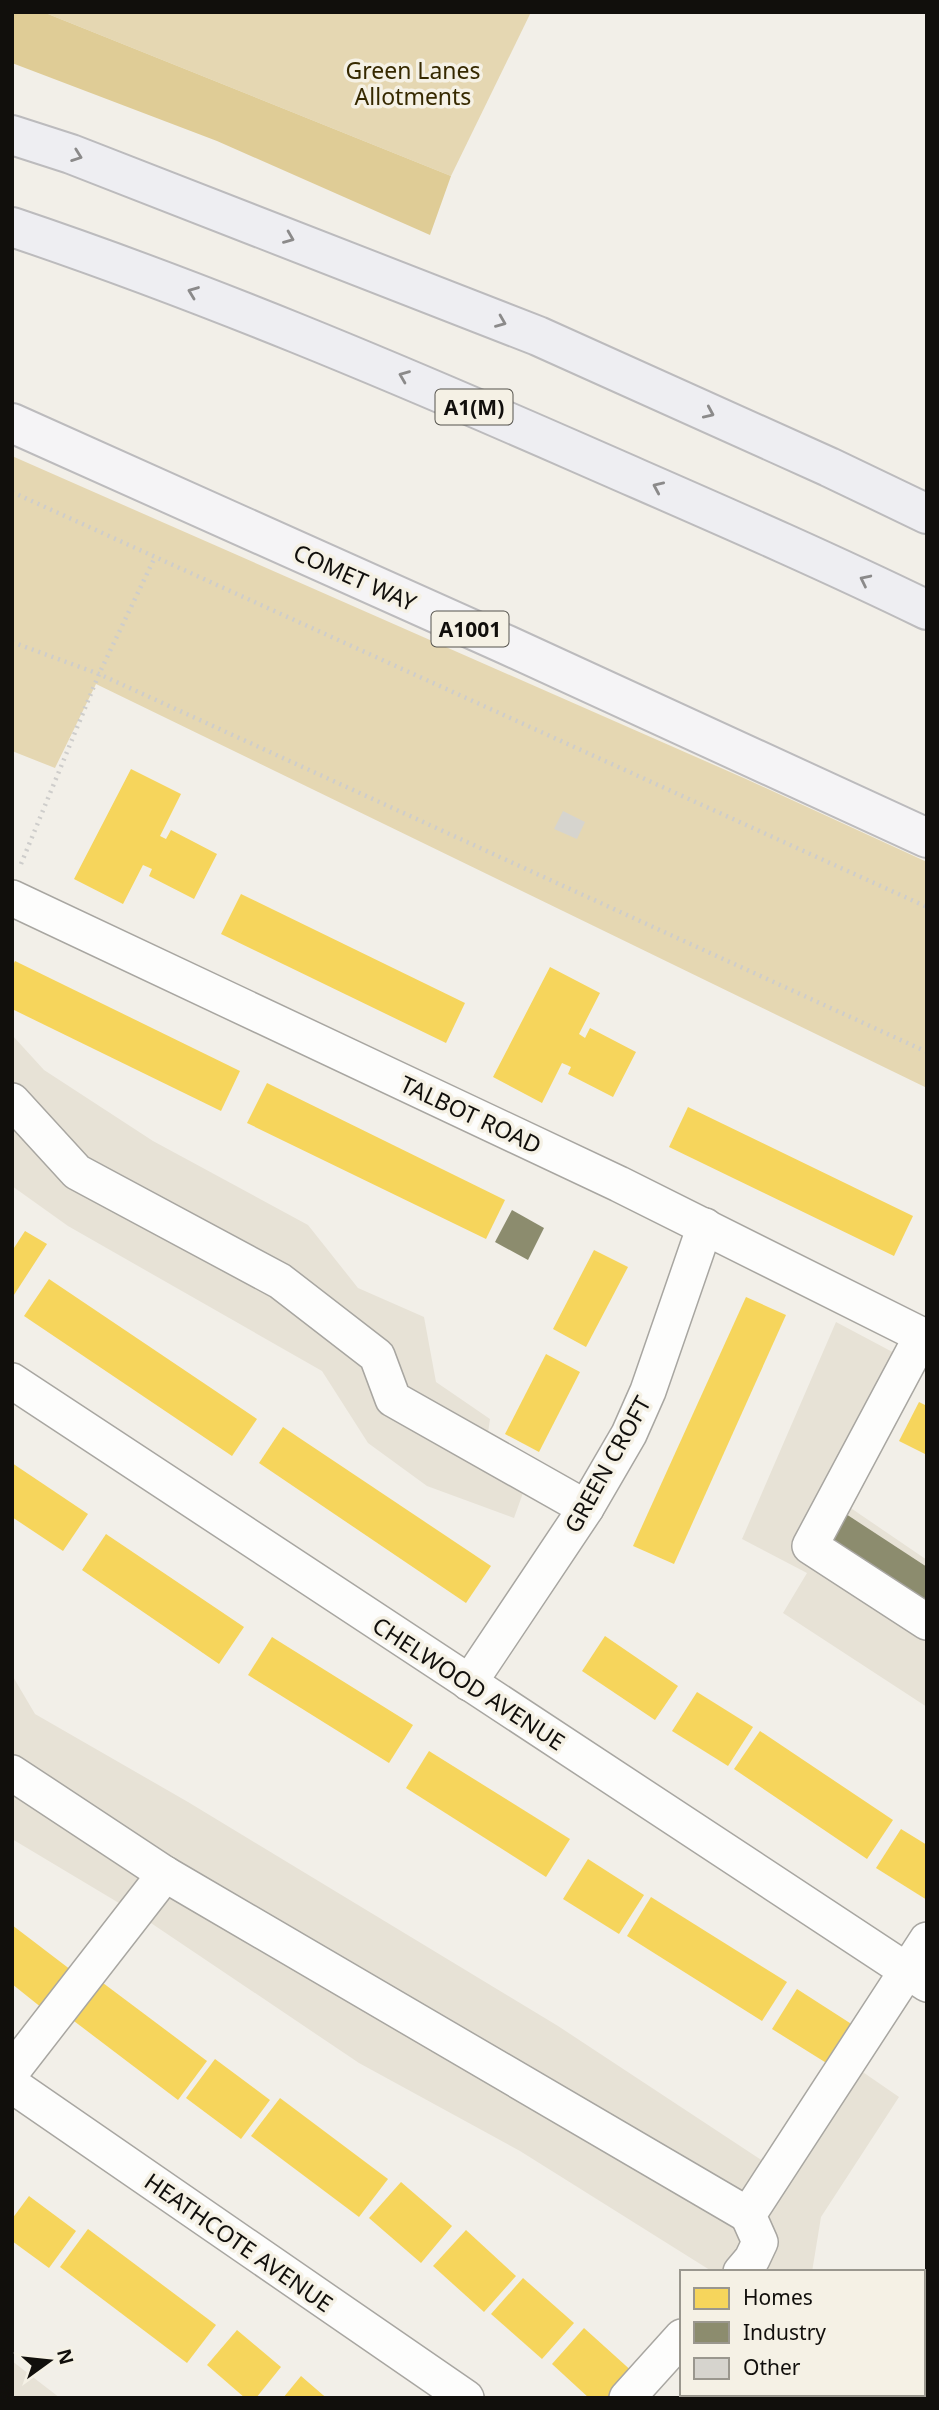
<svg xmlns="http://www.w3.org/2000/svg" width="939" height="2410" font-family="'Noto Sans',sans-serif">
  <style>
    .built { fill: #e7e2d6 }
    .green { fill: #e5d7b2 }
    .forest { fill: #dfcc96 }
    .homes { fill: #f6d55c }
    .industry { fill: #8c8c6e }
    .building { fill: #d6d4ce }
    .lines { fill: none; stroke-linecap: round; stroke-linejoin: round }
    .minor-casing { stroke: #a8a6a1; stroke-width: 38 }
    .major-casing { stroke: #bcbbbd; stroke-width: 42 }
    .highway-casing { stroke: #bcbbbd; stroke-width: 42 }
    .path { stroke: #cecdcb; stroke-width: 4.5; stroke-dasharray: 2 5; stroke-linecap: butt }
    .minor { stroke: #fdfdfc; stroke-width: 35 }
    .major { stroke: #f5f4f6; stroke-width: 38 }
    .highway { stroke: #eeeef2; stroke-width: 38 }
    .oneway { stroke: #8b8a8a }
    .labels { text-anchor: middle; dominant-baseline: central; stroke-width: 7; stroke-linejoin: round; paint-order: stroke }
    .shield { fill: #f5f1e5; stroke: #55534d; stroke-width: 2 }
    .shield-label { font-size: 21px; font-weight: bold; fill: #110f0c }
    .park-label { font-size: 23px; fill: #362900; stroke: #f5f1e5 }
    .street-label { font-size: 23px; fill: #110f0c; stroke: #f5f1e5 }
  </style>
  <rect width="100%" height="100%" fill="#f2efe8"/>
  <g class="built">
    <path d="M12,1035L44,1070L153,1141L308,1225L358,1288L424,1317L436,1382L490,1419L487,1440L533,1465L514,1518L427,1486L368,1443L322,1371L68,1226L12,1186Z"/>
    <path d="M836,1322L917,1365L839,1500L927,1560V1707L783,1613L807,1573L742,1539Z"/>
    <path d="M12,1675L35,1714L188,1802L558,2026L769,2165L841,2057L899,2097L821,2217L812,2272H713L520,2151L359,2063L139,1915L12,1839Z"/>
    <path d="M12,2361L60,2398H12Z"/>
  </g>
  <g class="green">
    <path d="M43,12H531L451,176Z"/>
    <path d="M12,456L746,779L927,862V1088L96,684L55,768L12,751Z"/>
  </g>
  <path class="forest" d="M12,12H43L451,176L430,235L217,141L12,63Z"/>
  <g class="homes">
    <path d="M131,769L181,794L160,836L166,839L171,830L217,854L194,899L149,876L152,869L143,865L123,904L74,879Z"/>
    <path d="M241,894L465,1003L446,1043L221,934Z"/>
    <path d="M15,961L240,1071L221,1111L12,1009V967Z"/>
    <path d="M550,967L600,993L579,1034L585,1038L590,1028L636,1052L613,1097L568,1074L571,1067L562,1063L542,1103L493,1077Z"/>
    <path d="M267,1083L505,1200L486,1239L247,1123Z"/>
    <path d="M688,1107L913,1216L894,1256L669,1147Z"/>
    <path d="M25,1231L47,1244L12,1298V1251Z"/>
    <path d="M594,1250L628,1267L586,1347L553,1329Z"/>
    <path d="M49,1279L257,1419L232,1456L24,1316Z"/>
    <path d="M746,1297L786,1315L674,1564L633,1546Z"/>
    <path d="M546,1354L580,1372L539,1452L505,1434Z"/>
    <path d="M919,1402L927,1406V1455L899,1441Z"/>
    <path d="M283,1427L491,1566L466,1603L259,1463Z"/>
    <path d="M12,1463L88,1514L63,1551L12,1517Z"/>
    <path d="M106,1534L244,1627L219,1664L82,1570Z"/>
    <path d="M605,1636L678,1686L655,1720L582,1671Z"/>
    <path d="M272,1637L413,1725L389,1763L248,1675Z"/>
    <path d="M697,1692L753,1727L728,1766L672,1731Z"/>
    <path d="M760,1731L893,1820L867,1859L734,1769Z"/>
    <path d="M429,1751L570,1839L546,1877L406,1788Z"/>
    <path d="M901,1829L927,1845V1900L876,1868Z"/>
    <path d="M588,1859L644,1895L619,1934L563,1899Z"/>
    <path d="M651,1897L787,1982L762,2021L627,1936Z"/>
    <path d="M12,1925L71,1970L42,2008L12,1984Z"/>
    <path d="M99,1980L207,2061L178,2100L70,2018Z"/>
    <path d="M797,1989L853,2025L828,2064L772,2029Z"/>
    <path d="M215,2059L270,2100L241,2139L186,2098Z"/>
    <path d="M280,2098L388,2179L359,2217L251,2136Z"/>
    <path d="M401,2182L452,2226L421,2263L369,2218Z"/>
    <path d="M29,2196L76,2231L49,2268L12,2241V2219Z"/>
    <path d="M88,2229L216,2325L187,2363L60,2267Z"/>
    <path d="M466,2230L516,2276L484,2312L433,2266Z"/>
    <path d="M523,2278L574,2323L542,2359L491,2314Z"/>
    <path d="M927,2314V2384L923,2381V2319Z"/>
    <path d="M584,2328L635,2374L613,2398H589L552,2364Z"/>
    <path d="M237,2330L281,2367L256,2398H245L207,2365Z"/>
    <path d="M301,2376L323,2395L327,2398H283Z"/>
    <path d="M858,2394H907L911,2398H855Z"/>
  </g>
  <g class="industry">
    <path d="M512,1210L544,1228L528,1260L495,1242Z"/>
    <path d="M846,1514L927,1567V1602L830,1539Z"/>
  </g>
  <path class="building" d="M563,811L585,822L577,839L554,829Z"/>
  <g class="lines">
    <g class="minor-casing">
      <g id="minor">
        <path d="M12,898L619,1184L927,1338"/>
        <path d="M12,1101L77,1172L280,1281L377,1356L393,1399L586,1508"/>
        <path d="M922,1336L810,1546L927,1622"/>
        <path d="M12,1381L927,1984"/>
        <path d="M469,1683L586,1508L629,1434L648,1391L705,1226"/>
        <path d="M12,1773L165,1874L748,2215"/>
        <path d="M12,2071L165,1874"/>
        <path d="M12,2085L466,2398"/>
        <path d="M741,2272L752,2259L760,2242L748,2215L927,1940"/>
        <path d="M627,2398L682,2337"/>
      </g>
    </g>
    <g class="major-casing">
      <path id="major" d="M12,423L507,645L927,838"/>
    </g>
    <g class="highway-casing">
      <g id="highway">
        <path d="M12,135L71,154L538,336L829,467L927,514"/>
        <path d="M12,227C205,292 392,371 579,453C695,504 812,554 927,610"/>
      </g>
    </g>
    <g class="path">
      <path d="M12,492L927,907"/>
      <path d="M12,642L99,674L927,1052"/>
      <path d="M21,864L99,674L155,557"/>
    </g>
    <use href="#minor" class="minor"/>
    <use href="#major" class="major"/>
    <use href="#highway" class="highway"/>
  </g>
  <defs><path id="oneway-chevron" d="M-2-3.5L2.5 0L-2 3.5" fill="none" stroke-width="1.6" stroke-linecap="round" stroke-linejoin="round" transform="scale(1.75)"/></defs>
  <g class="oneway">
    <use href="#oneway-chevron" transform="translate(77 156) rotate(20)"/>
    <use href="#oneway-chevron" transform="translate(289 238) rotate(22)"/>
    <use href="#oneway-chevron" transform="translate(193 292) rotate(-159)"/>
    <use href="#oneway-chevron" transform="translate(501 322) rotate(22)"/>
    <use href="#oneway-chevron" transform="translate(404 376) rotate(-158)"/>
    <use href="#oneway-chevron" transform="translate(709 413) rotate(24)"/>
    <use href="#oneway-chevron" transform="translate(658 487) rotate(-156)"/>
    <use href="#oneway-chevron" transform="translate(865 580) rotate(-154)"/>
  </g>
  <g class="labels">
    <g class="shield">
      <rect x="435.5" y="389.5" width="77" height="35" rx="5"/>
      <rect x="431.5" y="611.5" width="77" height="35" rx="5"/>
    </g>
    <g class="shield-label">
      <text x="474" y="407">A1(M)</text>
      <text x="470" y="629">A1001</text>
    </g>
    <g class="park-label">
      <text x="413" y="70">Green Lanes<tspan x="413" dy="26">Allotments</tspan></text>
    </g>
    <g class="street-label">
      <text transform="translate(355 577) rotate(24)">COMET WAY</text>
      <text transform="translate(471 1114) rotate(25)">TALBOT ROAD</text>
      <text transform="translate(607 1464) rotate(-61)">GREEN CROFT</text>
      <text transform="translate(469 1683) rotate(33)">CHELWOOD AVENUE</text>
      <text transform="translate(239 2242) rotate(35)">HEATHCOTE AVENUE</text>
    </g>
  </g>
  <rect width="939" height="2410" fill="none" stroke="#110f0c" stroke-width="28"/>
  <rect x="680" y="2270" width="245" height="126" fill="#f5f1e5" stroke="#9a978e" stroke-width="2"/>
  <rect x="694" y="2288" width="35" height="21" fill="#f6d55c" stroke="#9a978e" stroke-width="2"/>
  <text x="743" y="2305" font-size="21" fill="#110f0c">Homes</text>
  <rect x="694" y="2322" width="35" height="21" fill="#8c8c6e" stroke="#9a978e" stroke-width="2"/>
  <text x="743" y="2340" font-size="21" fill="#110f0c">Industry</text>
  <rect x="694" y="2358" width="35" height="21" fill="#d6d4ce" stroke="#9a978e" stroke-width="2"/>
  <text x="743" y="2375" font-size="21" fill="#110f0c">Other</text>
  <g transform="translate(49 2361) rotate(75)" stroke="#f5f1e5" stroke-width="5" paint-order="stroke">
  <path d="M0-5L12 26L0 18L-12 26Z" fill="#110f0c"/>
  <text y="-10" font-size="19" font-weight="bold" text-anchor="middle" fill="#110f0c">N</text>
  </g>
</svg>
